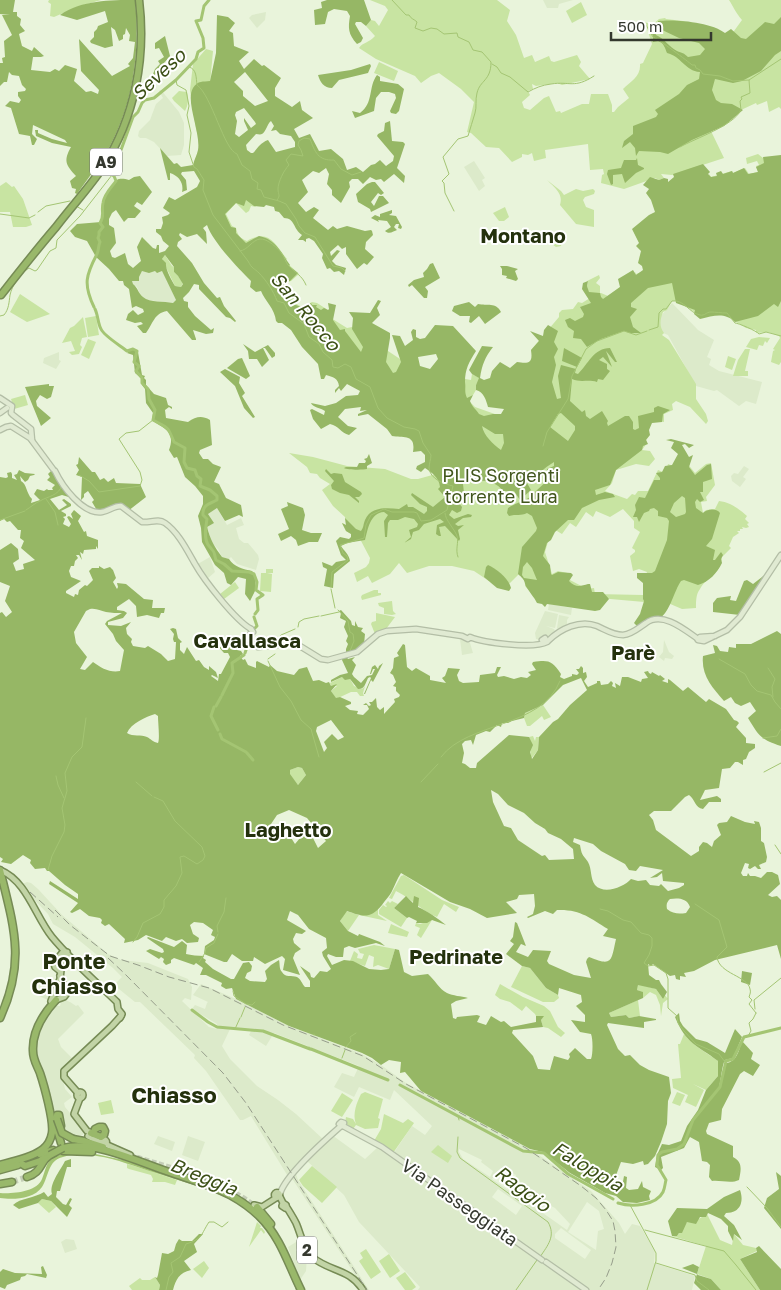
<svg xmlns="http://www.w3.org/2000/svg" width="781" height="1290" font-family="'Golos Text',sans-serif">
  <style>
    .built { fill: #dceaca; fill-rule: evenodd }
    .green { fill: #c8e4a2; fill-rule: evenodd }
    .forest { fill: #96b765; fill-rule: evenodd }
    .water { fill: #a4c573 }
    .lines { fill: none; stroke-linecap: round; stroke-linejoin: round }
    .stream { stroke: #a4c573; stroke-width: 1 }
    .river { stroke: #a4c573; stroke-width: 3 }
    .primary-tunnel { stroke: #c5ceb8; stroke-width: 5; stroke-dasharray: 5 2.5; stroke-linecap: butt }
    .motorway-tunnel { stroke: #c5ceb8; stroke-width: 6; stroke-dasharray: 6 3; stroke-linecap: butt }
    .secondary-casing { stroke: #b3bea6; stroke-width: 7 }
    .primary-casing { stroke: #768b55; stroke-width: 8 }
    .motorway-casing { stroke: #768b55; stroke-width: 9 }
    .secondary { stroke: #e0ead2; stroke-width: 4.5 }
    .primary { stroke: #c2d4a6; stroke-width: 5 }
    .motorway { stroke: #99b86a; stroke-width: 6 }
    .rail { stroke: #969d8b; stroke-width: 1; stroke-dasharray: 8 4; stroke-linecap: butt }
    .motorway-bridge-casing { stroke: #768b55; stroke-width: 9; stroke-linecap: butt }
    .motorway-bridge { stroke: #99b86a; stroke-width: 6 }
    .labels { text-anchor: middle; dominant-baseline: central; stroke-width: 4; stroke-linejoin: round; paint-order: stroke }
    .shield { fill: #fff; stroke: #71746d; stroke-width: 1 }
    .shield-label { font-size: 16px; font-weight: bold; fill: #34382e }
    .park-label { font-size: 18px; fill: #41561c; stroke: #fff }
    .street-label { font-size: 18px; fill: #34382e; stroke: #fff }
    .water-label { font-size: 19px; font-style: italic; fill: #3c5016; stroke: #fff }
    .quarter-label { font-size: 20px; font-weight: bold; fill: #24310d; stroke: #fff }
    .district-label { font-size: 22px; font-weight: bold; fill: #24310d; stroke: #fff }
  </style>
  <rect width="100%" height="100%" fill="#e9f4db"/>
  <g class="built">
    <path d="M543,0H573L559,4L558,8H547Z"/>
    <path d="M266,12L265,20L257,28L249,18L252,15Z"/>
    <path d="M161,90L179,112L184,123V145L181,155L167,156L154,142L146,138H140L138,136L139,131L150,120L156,104L163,98L159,91Z"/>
    <path d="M474,161L485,178L482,180L485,186L479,191L464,167Z"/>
    <path d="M162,270L176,300L173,303L147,300L141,296L137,287L133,284L131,280L139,277L142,271Z"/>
    <path d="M672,303L698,330L714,340L707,357L711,359L709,365L719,371L762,382L756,404L746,401L739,406L717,390L714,391L696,386L668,335L663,333L656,322Z"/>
    <path d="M59,352V360L61,361L56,369L43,363L44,358Z"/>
    <path d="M744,466L749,469L743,477L746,479L740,487L732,481L731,476L734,473L738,474Z"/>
    <path d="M217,508L227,525L241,518L244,525L236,528L239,539L244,543H248L258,555L259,559L256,570L237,564L231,557L229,559L222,557L218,549L212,543L207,527L213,523L208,514Z"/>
    <path d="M210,557L215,572L207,579L196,565Z"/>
    <path d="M549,604L572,608L571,615L548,610Z"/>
    <path d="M545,611L558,614L555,628L546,626L554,629L555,631L552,636L544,637L540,640L536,639L535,633Z"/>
    <path d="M559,615L569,617L567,620V624L558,629L557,628Z"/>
    <path d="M460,639H464L470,643L473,653L462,655Z"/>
    <path d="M664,640L669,652L674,656L672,659L665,658L664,661L659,657L663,652Z"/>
    <path d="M27,882L31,883L38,889L62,915L108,954L121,960L148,963L188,979L192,987L191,1000L185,998L182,1001L209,1027L217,1029V1024L192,1009L195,1005L205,1009L207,1003L208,1002L193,995L201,984L236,999L289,1026L362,1054L381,1065L406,1083L530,1149L591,1191L619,1223L625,1234L632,1224L640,1226L655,1251L654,1263L695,1276L692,1290H418L420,1287L359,1222L344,1195L307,1161L295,1171L298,1180L369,1290H365L293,1180L289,1178L251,1116L243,1120H240L206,1071L194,1058L195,1055L140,1002H135L114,985L122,977L113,968L75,937L53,924L48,914L20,885ZM231,1027L252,1029L249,1035L266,1046L274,1033L359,1066L354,1077L342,1073L334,1087L354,1097L359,1087L390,1100L394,1090L432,1126L425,1135L412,1126L393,1154L399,1161L397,1162L396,1160L378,1147L365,1159L332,1135L324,1140L296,1114L278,1100L257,1086L230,1059L222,1046ZM459,1149L482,1160L481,1162L493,1171L490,1177L463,1159L459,1152ZM501,1168L516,1175L515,1179L524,1185L521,1190L526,1194L528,1190L532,1192L525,1202L492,1179ZM498,1189L522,1206L516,1215L492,1197ZM534,1197L555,1208L570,1224L567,1230L530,1204ZM587,1202L599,1211L604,1229L598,1231L596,1250L568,1232ZM561,1228L591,1250L585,1259L555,1238V1234Z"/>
    <path d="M43,986L54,991L50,1001L39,996Z"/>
    <path d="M62,999L70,1002L76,1006L78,1005L84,1013L58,1039L61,1047L73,1059L61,1071L65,1089L72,1097L64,1103L65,1107L84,1130L83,1135H67L58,1113L51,1115L34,1051L41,1021L54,1006H60Z"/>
    <path d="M158,1136L175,1142L172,1151L154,1144Z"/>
    <path d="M188,1136L205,1142L198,1161L182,1155Z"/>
    <path d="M66,1239L74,1240L77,1249L65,1253L61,1242Z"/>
    <path d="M301,1239L303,1245L296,1249V1251L304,1249L307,1256L306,1271L300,1280L288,1247Z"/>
  </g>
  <g class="green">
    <path d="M49,0H101L77,7L54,17L50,16L51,4L48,2Z"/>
    <path d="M370,0H497L510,10L507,21L516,35L524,58L532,55L535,62L549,56L551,61L554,62L577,55L581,62L579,66L590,79L562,85L557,83L536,86L532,84L533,89L528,91L530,95L522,102L524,108L530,110L544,98L549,96L556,112L560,111L561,113L582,104H589L591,94H608L612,105V112H614L618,107L629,98L623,89C631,81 641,76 640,64L643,63L652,44L645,22L652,25L659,19L665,18L666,19L683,21L715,34L730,33L734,31L742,20C736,13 734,8 729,0H781V109L779,107L769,112L767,101L757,105L756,103L741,110L710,129L724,158L672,175L661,174L664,178L659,180L655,178L624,189L601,183L602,175L604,174L603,169L590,170L588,144L545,150L546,158L534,161L532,153L528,155L522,154V157L512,162L499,148L486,147L471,133L467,132L474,102L461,89L439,73L431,76L421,83L415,76L376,59L359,48C363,42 369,43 375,36L366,26L371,20L375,21L379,26L388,10L385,6Z"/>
    <path d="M581,2L587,15L572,23L566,11Z"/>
    <path d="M206,49L213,51L210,84L240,183L256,207L251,206L249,211L246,213L236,203L226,214L232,226L236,228C238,236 240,238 247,241C270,228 275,245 287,259L285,261L299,274L291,281L285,283L282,292L289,299L294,297C294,303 297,305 303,307L312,302L317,303L328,310L331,318L347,328L352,327L400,359L437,380L465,389V379L471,380L472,374L480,378L476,385V390L473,395L467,399L475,407L509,419L540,382L531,350L559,317V313L562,310L573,309L578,302L582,303L590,298L587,286L588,282L587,281L599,275L600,278L596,283L600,286V293H592H601L608,296L620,287L635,272L636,274L647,270L696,187L709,174L711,177L732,171L733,173L745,168L749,174L758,172L756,166L759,165L757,161L747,164L746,158L758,154L763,158L781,156V362L779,365L771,362L773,351L775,350L773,349L780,338L779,336L768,332L757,333L756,332V330L746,328L733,320V313L698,314L676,301H672L667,310L663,312C660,320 659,326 664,333L662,335L669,340L696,384V399L706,414L708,421L706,424L690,407L676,401L672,404L673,410L664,414V422L658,421L642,423L647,443L642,450L650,451L655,459L649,466L636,464L616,470L612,483L605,491L627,499L632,494L635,495L638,491H648L658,470L663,472L667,468L668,464L676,467L683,458L695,473L706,464L711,463L715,485L706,497L707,501L701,502L703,513L706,510L715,509L719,501C730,502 739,509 747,516L745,519L749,523L747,524L749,527L746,528L742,527L743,529H740V531H737L739,533L733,537L729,546L731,548L722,557C721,574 708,575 700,589C696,594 696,601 696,608L682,609L668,603L667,604L531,592L525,586L526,580L519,574L508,585L489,581L474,571L452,566H429L407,573L399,563L390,574L372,583L368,576L357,582L354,573L366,567L369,563L370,558L360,539L346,531L342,523L346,525L345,517L333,506L322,490L330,484L320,478L317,474L310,473L307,467L289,453L313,457L347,466L385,469L411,479H418L436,474L435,464L341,366L231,239L196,129L190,90L193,64ZM623,509L634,521V528L640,532L632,548L635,550V552L630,556L633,571L639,569L647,572L645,577L643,595L595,594L594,588L587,589L570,580L572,574L558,571L552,574L545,552L552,528L562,534L570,523L576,527L586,512L593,517L596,511L610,517Z"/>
    <path d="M379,62L398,71L394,81L374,73Z"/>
    <path d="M179,91L187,92C189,99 188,105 185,111L174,101L172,98Z"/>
    <path d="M547,180L561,191L564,195L576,189L583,191L593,189L595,191L594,194L585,197L583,200L586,207L594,210V227L576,224L560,205C564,194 554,187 547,180Z"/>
    <path d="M6,182L12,187L14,186L23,199L32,225L26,227H13L10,212H0V186Z"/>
    <path d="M505,207L509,217L504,221H499L493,213Z"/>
    <path d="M558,233L559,236L563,238L561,246L556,247L552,244L550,238Z"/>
    <path d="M165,255L172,266L174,267V272L178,276L183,283L181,287L175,286L162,259Z"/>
    <path d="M20,294L50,314L27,322L10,312Z"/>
    <path d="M96,316L99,335L88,337L85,318Z"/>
    <path d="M83,317L87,337L82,338L80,345L82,347L79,354L72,355L69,352L75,351L71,341L62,343L70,328L74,326Z"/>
    <path d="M759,337L770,338L767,343L765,341L763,346L759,345L757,350L746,347L751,339Z"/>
    <path d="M88,339L96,342L89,359L81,355Z"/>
    <path d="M745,349H750L745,371H748V376H733L738,360Z"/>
    <path d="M728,356L736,359L732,370L725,367Z"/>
    <path d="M25,395L28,405L14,409L11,399Z"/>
    <path d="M266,569H273V573H267L272,574L271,592L260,591L261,573H266Z"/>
    <path d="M235,582L239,588L224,599L220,594Z"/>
    <path d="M374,590H378V593H381V595L362,600L361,597L362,595Z"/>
    <path d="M392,601L393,611L396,614L392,615L384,614V608L379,606L378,603Z"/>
    <path d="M376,613L395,617L386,629L375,634L371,624L372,622L376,621Z"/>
    <path d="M342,677L350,679L354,686L362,689L365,686L363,693L364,696H360L357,692H351L336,699L331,691L337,686H331L330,683Z"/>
    <path d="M543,705L551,717L544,720L542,716L530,726H527L524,718L525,713Z"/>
    <path d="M533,736L535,741L536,737H539L538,750L531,759L529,737Z"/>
    <path d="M298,767L302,768L306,775L298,785L289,774L290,770Z"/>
    <path d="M404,875L442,900L459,907L456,912L444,904L437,917C423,912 411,898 396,891L392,899L389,898L401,876Z"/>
    <path d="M388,901L390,903L392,901L398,904L394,908L407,918L401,927L379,914V910L383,905L386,907L387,906L385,905Z"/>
    <path d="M378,909V915L387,921L359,915L348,931L340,921L346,911L359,915Z"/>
    <path d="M432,920L421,938L417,935L420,928L415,926L416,923L420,924Z"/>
    <path d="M391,924L409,932L407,937L388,933Z"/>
    <path d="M374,945L395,949L389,969L378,965L373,967L374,957L369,955L365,966L350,961L354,951L358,954L357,958L362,959L364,954L360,953L358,949Z"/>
    <path d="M522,966L530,968L546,988L558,995L559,998L554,1002H543L511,987Z"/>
    <path d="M500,984L523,997L544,1006L550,1011L558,1027L565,1033L561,1037L548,1028L543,1027L541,1020L543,1016H536L535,1014L526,1006L522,1011L510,1002L500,999L495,995Z"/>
    <path d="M638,984L656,989L663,999L664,994L668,999L663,1003L661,1016L660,1005L656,995L650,992L643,998L642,992L637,990Z"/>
    <path d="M638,1000L640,1016L629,1018L626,1015L611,1017L609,1013Z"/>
    <path d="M684,1034C693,1046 706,1052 718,1061V1076L706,1090L693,1084L704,1090L696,1107L685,1102L688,1095L673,1088L672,1079L681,1078L678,1044H680Z"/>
    <path d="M365,1092L383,1099L378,1118L380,1119L378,1128L365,1129L356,1125L353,1129L345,1123L346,1117L353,1119L356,1124C352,1114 357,1102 361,1094Z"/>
    <path d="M677,1092L685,1095L680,1106L672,1103Z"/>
    <path d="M342,1093L353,1100L342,1117L331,1111Z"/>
    <path d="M111,1100L114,1113L101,1115L98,1103Z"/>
    <path d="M384,1114L403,1123L408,1119L414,1123L393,1153L374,1141L381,1129Z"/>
    <path d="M438,1145L452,1156L448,1163L431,1152Z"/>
    <path d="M127,1164L131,1165L177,1180L175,1185L165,1182H152L153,1179L151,1175L129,1169L127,1168Z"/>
    <path d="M312,1166L337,1187L322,1203L303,1186L299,1180Z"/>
    <path d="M42,1199L51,1201L56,1207L49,1213L38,1203Z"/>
    <path d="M707,1214L720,1240L732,1245L734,1234L743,1245L756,1248L757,1251L740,1259L760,1290H721L711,1279L697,1274L706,1246L672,1236H677L687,1222L697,1220Z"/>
    <path d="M257,1222L261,1226L260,1228H262L265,1232L264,1234L261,1230L249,1247Z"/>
    <path d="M366,1249L381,1272L371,1279L359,1261L363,1258L360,1253Z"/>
    <path d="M389,1254L400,1271L390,1278L379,1261Z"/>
    <path d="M204,1261L209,1268L202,1278L193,1269Z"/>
    <path d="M405,1272L416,1287L412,1290H405L396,1278Z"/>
    <path d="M155,1277L160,1285L159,1290H132L129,1286L140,1278L142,1280H150Z"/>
  </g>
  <g class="forest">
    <path d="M0,0H15L13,12H17V16L21,19L20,25L25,31L19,34L22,46L32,51L34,47L44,56L41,57H33L31,70L50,72L55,69L59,71L65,65L77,69L74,81L86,92L91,91L98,94L99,90L81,71L79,39L112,76L130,66L128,64L133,58L135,42L129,41L130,35L126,28L125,34L123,35V39L119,41L115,30L111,27L113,46L105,48L91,43L90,41L94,37V32L97,29L98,26L108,22L105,11L77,20L60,15C82,0 110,0 135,0C140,50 134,101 110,146C100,163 88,178 77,194L75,193L76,189L72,188L70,181L76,176C66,165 63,161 71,147L52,143L36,136L35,130H38V133L52,139L67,143L65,140L33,125L32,134L37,139L34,145H32L30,136L19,134L11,108L5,106L10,101L19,103L21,100L18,96V92L25,91L26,89L22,85L19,76L12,75L9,72L7,82H4L0,86V63H3L2,58L5,57L4,41L12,35L2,15H10L0,14Z"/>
    <path d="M327,0H364L371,20L366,26L361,22H356L355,24L363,38L361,42L357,44C348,34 348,28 350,16L347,11L334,9L328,12L325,24L315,25L314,10L322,8L321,2Z"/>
    <path d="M217,15L228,17L235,23L229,31L233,33L234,46L249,52L239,61L244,69L254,59L262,66L264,65L281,78L275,88V96L292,107L300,101L302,110L313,118L294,129L299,138L310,134L319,151L331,149L343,159L347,170L356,167L363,172L371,165L375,164L380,160L386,166L393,161L394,156L377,136L378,134L384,131L385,123L390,121L392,141L403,142L405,144L397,168L405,176L404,183L394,174L384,182L381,179L376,180L370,177L363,184L358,179H352L349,182L350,187L341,203L332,195V190L327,184L329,174L326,168L319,173L313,171L302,180L308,192L298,203L306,212L314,207L319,210L313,218L328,230L333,226L337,229L347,226L365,231L371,230L372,231L373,235L366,242L365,249L374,257L367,265L364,263L357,269L346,254V247L342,249L338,245L330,252L331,256L337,250L340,251L332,261L336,265L346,268L344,275L339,271L334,272L330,268L327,269L322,258L323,254L314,241L309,238L306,239V242L303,240H298L302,235C293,229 295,218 284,218L279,212L275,211L274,207L266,205L264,207L254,206L246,200L244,206L236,203L225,214L231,227L236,228V233L246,243L259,236C276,239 281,253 290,265L289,266L298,273L290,281L285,283L282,293L296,305L303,308L311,303L312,305H317L316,307L321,310L324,308L328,310L329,309L328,303L336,305L333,320L340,330L345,329V331L361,352L363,347L352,329L353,318L349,312L370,313L378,300L381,301L377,308L380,315L372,323L390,333V338L386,362L393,373L396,372L401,362L392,335L400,336L405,346L413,340L411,332L413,329L416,330V337L420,339L425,338L435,325L453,326L476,351C469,362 465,369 465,382C466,388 464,392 467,398L473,395L470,401C472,407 476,409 479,414L484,416L493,414H501L504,409L488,407C486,400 484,392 476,390V385L479,378L472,374L469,370L482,346L493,347C485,357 482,365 480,378L484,380L490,378L492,371L500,362L510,368L517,362C529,364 533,363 531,350L539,341L530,331L543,336L544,330L548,325L558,331L554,342L558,349L554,357L556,365L552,382L557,399L561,398L558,376L561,365L576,369L575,373L578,374C588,364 594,348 610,348L617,362H615L606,351L612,367L603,357L599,360L607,364V369L610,371L603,380L598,379L597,382C588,379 581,383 572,379L570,401L582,412L585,410L586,416L590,419L602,411L608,421L607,423L608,426L625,416H629L633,422V429L635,430L639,428L638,416L654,412V408L658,406L670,410L663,414L662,422L652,423L649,430L650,435L646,440L648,444L643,446L642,450L616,470L610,485L595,490L596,495L605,492L613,494L615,497L599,500L582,508L574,520H568L555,532L551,540L547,543L543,556L550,565L551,574L552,575L558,572L571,573L573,575L569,581C575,588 581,586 588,584H590L592,592H603L609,599L600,610L595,611L547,604L545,607L542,604L537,603C534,597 530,593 527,588C523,581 527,582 518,574L522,547L536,531L537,528L532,516L527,513C521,516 516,514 509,516L507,513L508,508C515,503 526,501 531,496C536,491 541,486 547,481L545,475L547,473V469L554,466V462C544,468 536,476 527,483L531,490L520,500L514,491H503C495,479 475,478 463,484L464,493L460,495L458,502L462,507L461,511L457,513L452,510L449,515L454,519L468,514L472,515L471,517L463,518L455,524L458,526L464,525L458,530L460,539L459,541L445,526L439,527L441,536H439L436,534L437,525L444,522L440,519L424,524L419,530L413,532L411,539L404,543L411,537L409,530L417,527L418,524L414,519L405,517L398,520H390L388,523L387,537H385L384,521L388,515L384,512C370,513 368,529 365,540L347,543L341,546C344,551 349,554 350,561L334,574L333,588L324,586L327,569L323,567L322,562L332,566L336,562L346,560L341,555L336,541L340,537L349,539L351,537V534L346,531L342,523L346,525L345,518L356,529L361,531C364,527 363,525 365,520C371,506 387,508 399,509L407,504L408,507H413L424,514L427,511V507L420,504L411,495L412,493L433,507L445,497L438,489L440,487C439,477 432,473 425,468L421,472L416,469L417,466L425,462V455L421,451L413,452C416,434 404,438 392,436L387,429L368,414L358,416V414L367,410L360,411L361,407L345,409L338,417L348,426L357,428L349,435C341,433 339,426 330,424L321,429L313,419L310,410L312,409L324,415L325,411C321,408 312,407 311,403L325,406L336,403L346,396L358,395L360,391L347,384L341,391L339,388L335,393V390L339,386C338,378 333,377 326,375L324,379H321L318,364L302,347L291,330L282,323H278L276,321C275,309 265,301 261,291L256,292L250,287L251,281C237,267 213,242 207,225L203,228L206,232L207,244L197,234L187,237L180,233L179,235L182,239L178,242L177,246L192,263L204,283L217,298L220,297L224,306L236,321L235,322L230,318L226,317L199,289V285L194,284L189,292L183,298L184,301L188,302V307L195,316L211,330L214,328L213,333L206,334L193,330L196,339V340H192L167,311C154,313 153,324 146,333H143L137,326L143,324L141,322L135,323L126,320L128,314L133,310L138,315L144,312L143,309L136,306L132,308L129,289L124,285L123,281H119L109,269L96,257L87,241L75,237L70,231L77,224L101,222C105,215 103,212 103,206C103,197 111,185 117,180C120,178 125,179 129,180L134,177L140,176L152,192L142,205L137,202L134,206L141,211L135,218H128L124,222L116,210L112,213L109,219V225L114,228L116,243L110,251L112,257L115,258L125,253L128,264L133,268L141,261L137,247L142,237L153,248L156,249L157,245H159V253L165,251L169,246L163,241L161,236L156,232V229H161L163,223L162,217L168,215L170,213L163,208L169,197L175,200L197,187L200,181L194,171L182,172L181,174L186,180L187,190L182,192C184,183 179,176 170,173V180H168L160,148L174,164L177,163L181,167L193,165C194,160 197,155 198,150C201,133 185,101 193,88C198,80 203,82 210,81L216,53ZM245,72L268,101L255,106L243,96V91L234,82ZM244,108L255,122L256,124L251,128L244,118V121L248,130L239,137L235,134L237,121L235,115L236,112ZM271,121L274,126L271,131L276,130L280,134L291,136L295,142V147L276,152L268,140C260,143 258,148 253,153H251L247,150L246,145L256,134C258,134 260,135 262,134C266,132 267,124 271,121ZM165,255L174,267V272L178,276L183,284L181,287L175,286C172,281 165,269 166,263L162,259ZM142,271L149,273L155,271L157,273L162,271L176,300L173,303C164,301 150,303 143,297C138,293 138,288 133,284L132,281H139V277ZM436,354L438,359L430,369L420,366L418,357ZM561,413L575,426V430L568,441L550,427L558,414ZM482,426L495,434H503L504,443L501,450C493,444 484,436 482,426ZM527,562L532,568L537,580L524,578L522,575L523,567Z"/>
    <path d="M781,17V51L775,55L761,71L742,81L733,83L715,79L712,90L716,100L721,103L732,104L743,110L724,126L692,140L668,154L660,152L639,151L636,156L635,148L630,142L622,148L624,141L633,134V126L656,117L658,114L655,110L679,94L687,85L699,79L700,72C685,71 681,56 667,53C665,48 664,43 658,41L653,42V36L649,28L654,30L656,35C664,38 669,47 677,51C682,53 684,53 688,57L700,55L705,49L699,43L679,38L658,28V21C675,19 711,22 725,33L731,29L741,38L746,39L765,22L774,24Z"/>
    <path d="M165,36L170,56C163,65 150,76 152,88L148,87L155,69L160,64L158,61L164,57L159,48L155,49V43Z"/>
    <path d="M370,64L371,66L368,73L339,80L332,88C324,88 320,82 318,75L351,70Z"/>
    <path d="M377,75L380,77V81L398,84L404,89L399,111L396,114L391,113L390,111L396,98L395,94L389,92H381L376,98L374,111L355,118L352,111L360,113C374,103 368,87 377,75Z"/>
    <path d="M781,155V301L778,307L774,304L758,316L735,322C724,312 714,316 700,319L694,314L695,310L676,303L672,283L648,288L631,303V307L637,309L630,317L633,327L641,333H630L624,331L601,339L587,347L581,339L573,338L574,331L568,327L565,320L570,318L575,321L583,317L584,314L580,307L591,303L582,289L583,283L588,281L587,286L589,292L600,293L601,297L603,299L620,287L618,279L633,270L636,275L643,270L642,266L638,263L641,251L636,246L639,243L632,229L649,215L655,212L651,200L646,193L649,189L643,185L650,177L659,180L664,178L668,179V182L674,177L673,174L703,164L710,172L708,174L711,177L717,176L716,173L721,171L723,174L732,171L733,173L744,168L748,174L758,172L756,167L764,163L763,157Z"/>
    <path d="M637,158L638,165L644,168V169L636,173L625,183L622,174L613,175V184L611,185L607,174L608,170L621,168L624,160H636Z"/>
    <path d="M372,182H375L384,193L381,195L378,193L371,202L374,206L379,196H383L389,203L371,212L370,209L358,202L356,194L367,184Z"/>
    <path d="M392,210V213L389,215L396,216L402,227L401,229L398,228L399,224H396L394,227L397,230C394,231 389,235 385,231L391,227L387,221L378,220L379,222L371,218L375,215L380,217V214Z"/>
    <path d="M433,263L440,278L425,287L428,291L427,298H424L412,285L409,287L408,285L414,280L424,277L423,273L427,269L430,264Z"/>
    <path d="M500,266H507L518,269L515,271L518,279L516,281L506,278L507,276L502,275V269Z"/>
    <path d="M469,302L475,307L478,304C487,306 496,302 501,312L485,324L479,316L471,323L469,322L470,316H460L452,311L454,306Z"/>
    <path d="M243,344L255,352L268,345L275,353V356L272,358L265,348H263L269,360L262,367L257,359H249L248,351Z"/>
    <path d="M133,348L138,352L142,375L145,376L144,378L146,380V385L154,394L166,398L168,405L172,407V409L169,407L165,410L166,418L188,422C196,417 201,415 210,420L212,445L200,450L199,453L203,459H208L213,464L221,467L214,482L219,484L226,498L241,505L243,517L239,515L225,521L217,508L208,514L214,523L207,527C210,539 215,548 222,557L229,559C234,567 243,569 252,571L256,577L255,591L250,601L245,594L246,579L238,577L231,585L227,583L224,573L215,565L202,542L201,528L198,516L203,504V496L195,486L185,477L177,457L174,458L169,450C176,431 164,429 152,420L153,413L146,403L145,389L142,385L141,378L135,373L133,355L127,353Z"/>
    <path d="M564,348L582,358L577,367L562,361Z"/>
    <path d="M242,358L250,376L246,379L227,368L238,359Z"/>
    <path d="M225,369L240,377L239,383L245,393L242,396L255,417L253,418L244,408L235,386L220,372Z"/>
    <path d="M49,384V386H54L51,397L47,399L40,395L36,401L37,406L51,418L41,426L25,387Z"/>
    <path d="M671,439L694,445L689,448L685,444L682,445L689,457L693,455L689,467L695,475L707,465L711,464L712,479L703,482V492H700L704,500L700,502L697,499L695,502L696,508L703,513C707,509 716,508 720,513L712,539L706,546L715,550L713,560H715L721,552L723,555L721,559L722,563C717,573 709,582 698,585L684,580L681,581C674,591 670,612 660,618C653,622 645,625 638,627L634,623L640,614L644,601L643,599V583L637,578V573H652L655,571L667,540L669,521L667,518L658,516V511L654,508L650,509L649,511L644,513L639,522L637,517H633L636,510L635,505L639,497L645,498L654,480H660V478L656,473L662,472L665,466L672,465L678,454L671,448L674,442L666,440ZM682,496L685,498L686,512L685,514L676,517L670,512L674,503Z"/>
    <path d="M369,454L372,463L367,466V469C363,470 347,470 344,468L346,467H357L359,463H365L366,461L364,459L367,458Z"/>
    <path d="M79,457L92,472H95L100,480L104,478L108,482L114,478L116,483L140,484L146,497L128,511L119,504L98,512L92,502L94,500L88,491L84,494V497L81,500L82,477L76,475L79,470L76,465L78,464Z"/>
    <path d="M326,469L331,474L334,473L342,474L345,482L361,492L362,494L359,497H355L359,501V503L349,495L340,493L332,489L331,485L334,481L325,471Z"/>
    <path d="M19,470L25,473L35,474L34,475L30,476L28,480L25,482L20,476L21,481C27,484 26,493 32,499L31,503L40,500L34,494L37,489L44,491L47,489L48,490H53L52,488L55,485L47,480L50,477L48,474L52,470L56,476V479L58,478L72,498L62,495L50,499L59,510L67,505L62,500L64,499L71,504V506L61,511L66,514V516L63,517L65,519L63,524L69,527L71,524L67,517L69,516L73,519L71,514L74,510L81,516L78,521L84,532L86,531L87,536L98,540V549L96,546V549L84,550L83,554L80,552L82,560L79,555H76L78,558L75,561L74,566H71L69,571L71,577L81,581L66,591V593L74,597L75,594L78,595L79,590L85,585L87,586L93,580L89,571L92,568H99V566L104,569L110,567L113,570L116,578L113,582L117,589L118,587L117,583L126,584L144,599L153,600L152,608H165L164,613H161L159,618L147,615L137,617L136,606L129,599L117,607V610L124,611L127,613L123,618L108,622V625L121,626L131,622L126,628L127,634L132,639L131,642L133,646L145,648L148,646L161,654L168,661L175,659L176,642H174L173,639L174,634L170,629L173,628L176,629L178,638L182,642L180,643V650L184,654L187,647L196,661L199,660L204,667L209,670V666L216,672L218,678L212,675L211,676L218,681L219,674H221L230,657L228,653H224L216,644H219L220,647L228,648L230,645L228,642L230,639L234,643L237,650L241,651L243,654L240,656L243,660L245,659L248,665L256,668V662L257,661L269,667L270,665L277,671L294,675L299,669L307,667L313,681L319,680L326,683L329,682L331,686L337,684L331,691L336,698L340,697L351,702V704L345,706L350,710L358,711L357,714L363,715L369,709L367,705H363L366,703L369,706L371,705L369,702H372L376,698L377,707L380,710L384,707V714L395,702L394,699L399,697L400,695L396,691V687L393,686L396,682L393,675L390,673L393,668L394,658L399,656L397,653L403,644L405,645L407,667L412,671L416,668L430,676V680L446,683L442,678L445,676L448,668L460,669L457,675L459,681L463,683L479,682L480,675L495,673L497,667H501L497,675L498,677L504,676L514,679L521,677L527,678L531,675L528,672L536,670L532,664L533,662C548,660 552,660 561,674L560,677L564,679L572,676V674L577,675L579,673L576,669H579L581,666L583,668V673L586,672L587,677L584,681L588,687L597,683V681H600L601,685L608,684L611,681L613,683L612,686L616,688L615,683L620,686L622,677H628L641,682L642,679L648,678L644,672L648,671L649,673L651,674L652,672L659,676L660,675L665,679L662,681L668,683V679L670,680L683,691L688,687L706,702L709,699L726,709L734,720L737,721L739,723L736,727L746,738V743L755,744V748L749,752L746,759L743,760V765L738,762H735L730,768L722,769L719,788L705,790L700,800L717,796L721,799V802H709L703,809C695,808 695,799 689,795L685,797L671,811H654L649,815L653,820L656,830L691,856L699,851V847L703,842L707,843L712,847L714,841L721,835L717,825L719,823L727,822L731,816L745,822L755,824L754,821L759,822L761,828V841L764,843L767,857L766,862L759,865L761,869H758L755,866L750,869L748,868L749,864L745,863L741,873L743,876H747L748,873L750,876H755L761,878L767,872H772L778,875L780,884L768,895L772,897L777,896L781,900V959L777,945L715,960L694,971L684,973L686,977L680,976V980L676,979L675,975L670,976L653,964L651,966L648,964L649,975L656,980H659L661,984L667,992L663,999L656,989L638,985L637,990L643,992V998L609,1013L611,1017L626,1015L629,1018L639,1016L656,1019V1020L644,1022V1028L608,1023L607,1025L618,1049L625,1056L630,1055L640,1065L649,1070L669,1077L671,1093L668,1101L667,1124L661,1142L655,1156L648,1164L644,1165L643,1161L633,1164L621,1162L615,1178V1189L622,1187L624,1176L627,1177L626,1188L629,1190L638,1189L642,1181L643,1187L651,1191L649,1196L650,1200L637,1203L623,1202L616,1196L605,1193L570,1173L543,1152L530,1149L421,1091L405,1072L400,1073L401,1062L389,1060L381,1065L372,1058L362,1053L289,1026L236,999L232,988L226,989L221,986L222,983L206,975H200L203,968L196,963L194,965L174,958L171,960V963L166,965L163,962L164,959L161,957L159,959L146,951L150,949L162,953L164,952L163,949L147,938L148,937L174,947L182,941L187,945L186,954C191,955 198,956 204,956L203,958L206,960L205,962L213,969L231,979H234L243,963L249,962L252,966L251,971L247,973L245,978L250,981L265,982L267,979L265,971L271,965L279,960C280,964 279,969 282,972C285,978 292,975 297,977C301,979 302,984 305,987H310V981L300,966L310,973L311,977L314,978L320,971L327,972L331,969L323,956L322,952L327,948L326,938L309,929L298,915L290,911L287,920L306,931L302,934L296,933L293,939L294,943L301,949L295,953L293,958L300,975L283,970L285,959L282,956L265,964L254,957L253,961H242L232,954L227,962H224L204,954L205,946L214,940L215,937L211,935L213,930L203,923L194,922L190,925L193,934L199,938L198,942L187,943L182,939L176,941L166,937L162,941L146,935L138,940L124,943L125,939L109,924L105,926L101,923L102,920L100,918L89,916L80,909L72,913L70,912L78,903L49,884L50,881L78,899V894L65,885L49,871H47L45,868L35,869L30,863L31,860L23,855L11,864L1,862L3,859L0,857V613L2,612L6,617L12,612L5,601L10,586L0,582V550L11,543L18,549L19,559L13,563L16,571L24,569L23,564L35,560L21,548L24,541L20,538L21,530H18L10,521L7,522L4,519L0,521V477L6,478L8,477L7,473L11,472L12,474V478L17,480L14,475L17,474ZM90,609C97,608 100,611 106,612C111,613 118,613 122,613L107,621L105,624L113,634L116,641L124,650L120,671C110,673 101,668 93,662L85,670L80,669L87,657L76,643L74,632L86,611ZM581,678L587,690L570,705L558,719L553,722L539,737L538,750L532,759L530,752L533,745L529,737L509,735L477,763L476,768H470L465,764L462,763L464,753L462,744L465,741L471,740L473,745L476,735L486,731L490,732L497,725L501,727L502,723H508L512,721L524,718L525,713L543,705L563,685ZM155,714L158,716C158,723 160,739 158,743C153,742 151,739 147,737C141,734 133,737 127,733C131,723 146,717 155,714ZM331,720L344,737L338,740L332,734L324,742L327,748L324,752L316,731L317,727ZM298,767L302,768L306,775L298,785L290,774V770ZM491,790L498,794L508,805L524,813L535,823L545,829L548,833L561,839L573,849L574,859L549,860L545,855L542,856L518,840L511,828L504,826L493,802ZM289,810L307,818L326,841L318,848L312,836L307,834L300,838L295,844L288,833L281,836L269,827L277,815ZM574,838L593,844L601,851L625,864L629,870L636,871L640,866L663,870L650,878L657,877L662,873L663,881L684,883V885L679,888L668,891L661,884L659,886L650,885L646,880L638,881L631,879C624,887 604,895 595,885C590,878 592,869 588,862C583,854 582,857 580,845L573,842ZM401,873L450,902L470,909L487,918L517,913L506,902L517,899L519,895L534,894L535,906L533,914L527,917L528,918L545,911L553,914L557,910C580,909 590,918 608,929L603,936L616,939C611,961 613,967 589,957L587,959L586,962L591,978L574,975L549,964L547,961L551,951L533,950L528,957L516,952L521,944L526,946L517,923L515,922L513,937L510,941L514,944L506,954L522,966L530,968L546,988L558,995L559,988L581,995L582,1002L576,1006L585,1015V1022L571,1020L580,1032L591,1034C593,1039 593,1054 591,1059H587L575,1048L569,1054L570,1057L568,1060L554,1056L550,1070L538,1069L533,1056L512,1033L513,1030L543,1027L541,1020L544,1016H536V1022L511,1027L504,1021L501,1022L491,1016L486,1025L477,1022L480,1016L477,1015L457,1017L456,1019L453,1018L451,1004L456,1001L468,998C461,996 453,996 447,993C439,989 435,980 428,974L412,976L404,972L399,950L395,949L389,969L381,970L369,969L353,961L344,960L332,965L327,956L328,954L336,957H343L344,948L349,946L355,948L376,943L385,946L380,942L359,934L358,936L348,931L340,921L347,911C364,917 370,919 382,905C385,900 390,896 392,891C395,885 397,879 401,873ZM670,899C678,898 687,898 690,907L686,913C679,914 673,914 667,909C666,904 667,902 670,899Z"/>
    <path d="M287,502L303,508L305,515L302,530L311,533H322L318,542H309L298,546L296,540L291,536L281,541L278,534L289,529L281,509L288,506Z"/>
    <path d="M488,565C497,569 509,579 511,588L509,591L497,588L484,577L486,567Z"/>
    <path d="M766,574L740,615L713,612V603L717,598L731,596L730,600L736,601L744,581L747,580L753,584Z"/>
    <path d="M341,610L351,621L352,625L355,626V621L358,627L363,628L361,631L365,634L364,644L355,651L346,652V649L348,644L346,641L348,636L344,627L346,621L340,618L341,613L339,611Z"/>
    <path d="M777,631L781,634V746C760,739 759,736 748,718L756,711L750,702L741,706L735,703L731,697L724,701C712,687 701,675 703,656L715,653L713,645L717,646L720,651L728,652L729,647L736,648V644H751Z"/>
    <path d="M346,656L348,659L355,657L352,660L356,665L352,674L354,677L361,683L367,676L372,675L375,669H373L371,674H370L372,667L375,665L378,669L379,666L383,663L373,682L371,680L365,694H364L371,678L370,677L368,678C365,684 365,689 358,689L350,679L345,680L342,677L331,682V680L340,675L348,673L342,660V658Z"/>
    <path d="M406,896L413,903L414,896L419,898L418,907C426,910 440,920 446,925L432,920L427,923H416L417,921L409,917L407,918L394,908Z"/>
    <path d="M742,971L752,973L750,985L741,982Z"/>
    <path d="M679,1013L680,1021L683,1026L696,1039L707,1042L725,1053L735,1029L742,1037L733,1058L725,1060C722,1065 721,1080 719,1087L723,1077L726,1063C737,1062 739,1050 742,1041L753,1053L751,1059L760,1065L753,1076L744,1071L740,1074L722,1109L721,1120L709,1123L706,1131L707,1134L733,1146V1157C743,1162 741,1170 739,1180C731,1184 721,1180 712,1181L709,1177L710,1165L707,1162L702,1161L699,1142L690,1137L684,1148L661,1157L663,1168L661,1170L655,1167L657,1155L662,1144L669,1145L681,1141L687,1126L698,1110L706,1090L718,1076V1061C697,1045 686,1044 675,1017Z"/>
    <path d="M71,1159V1167H67L60,1191H57L56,1197L63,1204L66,1205L70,1198L72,1199L69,1205L72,1208L67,1217L51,1201L42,1199L38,1203L19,1209L13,1205C20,1198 35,1198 44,1192L48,1197L52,1194C49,1184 60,1171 65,1161Z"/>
    <path d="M776,1172L781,1176V1229L764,1208L767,1198L779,1189Z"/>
    <path d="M740,1190C744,1201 741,1213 726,1213L724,1216L734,1225L742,1240L734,1234L733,1241L728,1231V1226L721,1219L708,1213L706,1217H700L696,1224L687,1222L682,1233H679L677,1236H672L668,1221L677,1208L707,1209L724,1197Z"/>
    <path d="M199,1234H203L194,1244L197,1252L184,1261L191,1270C179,1273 176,1279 173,1290H159L160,1285L155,1277L157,1278L158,1275L162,1253L168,1254L174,1251L176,1244L179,1239L182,1241H192Z"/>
    <path d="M759,1246L781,1269V1290H760L740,1259L757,1252L756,1248Z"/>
    <path d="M693,1264L699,1267L697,1274L698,1275L711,1279L721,1290H701L694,1283L697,1274L682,1268Z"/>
    <path d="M43,1266L47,1275L46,1278L27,1274L25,1276L21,1277L20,1280L7,1285L5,1289L0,1287V1272L3,1269L15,1273L42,1274L41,1267Z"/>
  </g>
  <path class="water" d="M91,1153L128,1161L214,1190L248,1208L271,1232L299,1290H296L295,1287C284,1263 277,1240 258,1221C251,1213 241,1205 231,1200C207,1188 181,1181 156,1173C136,1167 117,1159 97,1156C86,1154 73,1154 63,1157C48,1160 49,1176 42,1187C34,1199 13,1200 0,1198V1193C12,1194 37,1192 42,1179C45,1172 46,1163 52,1158C62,1151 79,1153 91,1153Z"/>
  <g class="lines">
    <g class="stream">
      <path d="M392,0L406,15H409C411,19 414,19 417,22L415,28L423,31L431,28L437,29L444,34L457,33L458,37L469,42L473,50L482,52L491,62C491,81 480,80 477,93C475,100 477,107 475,113C473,121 470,128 468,136L458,139L443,157L449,174L442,181L444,183L445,193L454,211"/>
      <path d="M646,25L653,37C657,38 689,62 692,65H695L696,68L700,70L703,74L720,76L733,81L749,80"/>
      <path d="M492,64L497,67L501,73L510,77L528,92C535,88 542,85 551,84C570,81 574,89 594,76"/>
      <path d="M189,67C197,69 196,78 197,85C212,96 224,150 237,154L242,165L250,171L252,179L258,183L257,189L261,190L264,197L279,201L286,204L296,219L299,226L305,233L315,237L333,266L342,268L345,271"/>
      <path d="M176,80L177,85L186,90L189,106L187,115L191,133L189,152L194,167L197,169L204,180L203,190L213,215L248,261C252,269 254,268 259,273C266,280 274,292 277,301L284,303L289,313L304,324L309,337L319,344L323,352L332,360L333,367L338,368L345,364L351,367L356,379L370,387L378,408L387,418L404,427L415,429L419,431L423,443L431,455C431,459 429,464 429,468C430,479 444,484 453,486L447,510L431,520L421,521L417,513L414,512H392L384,509L371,515L366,525L364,538L340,545L343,553L347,556L348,560L332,572L331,587"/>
      <path d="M680,147C696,138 733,126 741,110L740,101L742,99L741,97L750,93L749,80L781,59"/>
      <path d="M277,200C281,195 278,195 278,189C278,182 284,170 289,165L286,160L291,154L303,156L301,150L298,145L299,141L304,138L310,139C315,152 318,161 334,160L341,169L352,175L361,172"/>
      <path d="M76,206L83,210"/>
      <path d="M38,212L46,206L70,201"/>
      <path d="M0,214L29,218L35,215"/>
      <path d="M240,251C248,250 252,240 260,239C267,238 279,249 282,254C285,258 285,261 288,265C295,273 302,275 306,285"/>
      <path d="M0,316L4,315C9,309 9,302 10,295C12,285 21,273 29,268L35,271L37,270L50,251L56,248L57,240L80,216L112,175"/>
      <path d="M649,330L658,327L659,313L663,309H666L672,301C684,299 689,313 700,315C705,316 706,312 711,312C716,312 721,313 727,313L735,323C738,323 757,331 759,334L766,332L781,336"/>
      <path d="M543,446L547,432L568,399L572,376L586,349L597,341L624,331L636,335L647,331"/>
      <path d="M79,475L89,481L99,492L140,486L142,480L140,472L119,439L126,433L139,431L153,420"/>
      <path d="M46,499L55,512L58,525"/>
      <path d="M26,510C31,507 35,503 40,501C48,496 59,496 62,485"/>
      <path d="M445,513C445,520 454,528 457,536C459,543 455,549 458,557"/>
      <path d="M0,520L25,511"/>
      <path d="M331,589L335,608"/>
      <path d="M338,610L348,621L350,632L353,634L354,641L350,651"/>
      <path d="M321,616L339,612"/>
      <path d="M298,627L299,622L304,619L319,616"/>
      <path d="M273,643L281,635L295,629"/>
      <path d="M268,659L275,654"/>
      <path d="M719,659L745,674L751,685L757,691L771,695L775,702L781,709"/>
      <path d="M268,661L280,687L291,701L301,720L311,729L319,757"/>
      <path d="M768,668L775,679L772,687L773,697"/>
      <path d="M763,738L777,736L781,729"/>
      <path d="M441,757C468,721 541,729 560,681"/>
      <path d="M764,772L781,763"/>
      <path d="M56,776L58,785L64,798"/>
      <path d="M136,782L152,796"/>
      <path d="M421,782L438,764"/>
      <path d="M775,845L781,854"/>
      <path d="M48,870L52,856L64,832L65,825L62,808L67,791L65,773L72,757L82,747L86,718"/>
      <path d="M695,904L719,920L727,947L717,957C719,974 748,976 750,989C751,992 750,994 749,997L752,1000L749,1004L756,1013"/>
      <path d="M600,909L608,911L623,920L631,922L641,933L649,935L652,938V946L649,955L644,963L648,966L654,965L666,973L668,979V1008L677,1016L678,1023L684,1031L696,1044L719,1054L725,1062"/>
      <path d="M218,932L217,926L224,912L226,898"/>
      <path d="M133,942L137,937L143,923L160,914L164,907V900L176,886L182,873L180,857L184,856L197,864L203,860L205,856L202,847L175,821L163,801L154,797"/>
      <path d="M199,962L205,953L206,948L214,943L218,934"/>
      <path d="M233,991L234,996L246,1004"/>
      <path d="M247,1004L252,1005L255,1002"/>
      <path d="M755,1009L754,1000L781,978"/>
      <path d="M241,1017L245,1007"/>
      <path d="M235,1029L240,1018"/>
      <path d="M314,1035V1034"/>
      <path d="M748,1036L751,1031L749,1023L753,1019L756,1013"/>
      <path d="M346,1047L351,1041L350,1037L356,1033"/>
      <path d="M309,1048V1047"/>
      <path d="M342,1058L345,1050"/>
      <path d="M341,1061V1060"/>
      <path d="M458,1116L459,1120"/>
      <path d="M458,1137L457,1152L460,1158L548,1222C556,1236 548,1245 540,1257"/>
      <path d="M747,1187L767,1208L781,1227"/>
      <path d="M630,1205L656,1253V1261L647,1290"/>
      <path d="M645,1230L724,1251L736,1265L756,1290"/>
      <path d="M656,1263L695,1275L697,1281L709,1290"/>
      <path d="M166,1290L169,1277L173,1272L171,1263L180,1257L186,1244C203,1239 201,1234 209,1222H214L222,1227L228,1222"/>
      <path d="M516,1290L537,1260"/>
    </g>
    <g class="river">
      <path d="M94,307C83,284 86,275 97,254C99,250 98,246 100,242L98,238L99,235V232L103,227L100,223C105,216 101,211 103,203C104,194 111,188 116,181L114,176L107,172V170L112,166L117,152L121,150L133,117L138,112L142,103L145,100L154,98L176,80L196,59L198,52L204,48L203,38L196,21L201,20L204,6L209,0"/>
      <path d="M95,309C98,315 98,324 101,329C104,336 121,346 127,351L133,349L137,351L134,362L139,366L136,371L142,378V383L148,389L149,399L155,410L153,420C169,429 167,425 174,442L185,448L184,462L187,468L195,470L197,476L201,479L200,486L210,490L217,496V500C209,504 202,505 203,515L207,519C206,526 203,539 209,546C216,554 213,550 216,560L224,564L232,571L249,572L254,574L257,582L256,590L263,595L257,599L258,610L255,614"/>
      <path d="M254,617L257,626L255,628"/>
      <path d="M245,653L247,647"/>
      <path d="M222,695L233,673L232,663L244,655"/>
      <path d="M216,706L221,697"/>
      <path d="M214,707L211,716L218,730"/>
      <path d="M220,734L222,739L246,752"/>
      <path d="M247,753L253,760"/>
      <path d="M192,1010L208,1022L217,1027L263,1031L310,1049"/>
      <path d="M311,1049L388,1080"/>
      <path d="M400,1085L523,1151L544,1153L568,1174L613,1199"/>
      <path d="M618,1203C631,1207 656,1206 663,1192C665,1188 665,1183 666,1180L657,1165L658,1155L662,1152L677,1149L684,1144L693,1120L720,1087L726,1061L733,1059L744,1037L781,1028"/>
    </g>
    <path class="primary-tunnel" d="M130,1155C171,1168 219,1179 254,1205"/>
    <path class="motorway-tunnel" d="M12,1182L27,1177"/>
    <g class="secondary-casing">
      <g id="secondary">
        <path d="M0,398L12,406L11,413L13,415L31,429L32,440"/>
        <path d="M0,413L7,408"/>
        <path d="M0,430L6,427L11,426L30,438L53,469"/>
        <path d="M55,471C62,486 83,515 102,512C109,511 113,506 121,506L142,522C150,523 158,518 165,523C178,532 187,550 195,564C204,580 235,620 251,629"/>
        <path d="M715,636L700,637L698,640L704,641L727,630L740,617L781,555"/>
        <path d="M249,640L254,646L258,647L295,643L321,659L328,660L357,652L378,634L387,631L416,629L462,636L468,639L470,637C484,643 534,649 547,642L545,638L542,640"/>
        <path d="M249,640L250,634L253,632L251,629"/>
        <path d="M548,641C560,629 580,619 597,626C606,630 613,635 623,635C633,634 638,628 646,623C662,611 684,629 698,639"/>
        <path d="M341,1122L344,1123L342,1126L339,1124Z"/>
        <path d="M343,1126L382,1147L542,1260"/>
        <path d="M280,1194C285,1175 325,1140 341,1126"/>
        <path d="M546,1262L586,1290"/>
      </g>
    </g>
    <g class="primary-casing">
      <g id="primary">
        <path d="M0,870C27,881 35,916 52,937C72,961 95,981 117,1002L118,1009L122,1014L120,1018"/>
        <path d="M60,971L55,967L54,963L62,953L65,952"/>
        <path d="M56,1000L64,997L67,993L60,976"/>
        <path d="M51,1001L60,979L62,961L67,952"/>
        <circle cx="80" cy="1095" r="3"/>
        <path d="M78,1093L64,1077V1071L112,1026L121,1016"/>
        <path d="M80,1098L74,1114L87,1131L90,1132L89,1136"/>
        <path d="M88,1136L101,1143"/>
        <circle cx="104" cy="1142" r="2.5"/>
        <path d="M105,1144L130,1155"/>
        <circle cx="277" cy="1195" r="2.5"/>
        <path d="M280,1197L283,1203L282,1206L285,1208L286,1205L283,1203"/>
        <path d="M254,1205L262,1207L276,1198"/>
        <path d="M286,1206C289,1211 293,1217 296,1223C301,1234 303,1249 312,1257C330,1272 349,1268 363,1290"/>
      </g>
    </g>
    <g class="motorway-casing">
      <g id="motorway">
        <path d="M1,295C19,272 37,249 56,227C71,207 89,188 103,167C135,117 146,58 139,0"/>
        <path d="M0,870C14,927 26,962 0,1018"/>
        <path d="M57,1119V1115H59L61,1126"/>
        <path d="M55,1123L61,1143"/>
        <path d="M91,1133L101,1137L104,1135L105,1131L103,1127H99L95,1129L93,1134"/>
        <path d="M73,1139L84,1141L103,1147"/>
        <path d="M63,1148C94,1140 139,1162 169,1172C189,1179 211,1185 230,1195C241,1201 251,1208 260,1217C281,1238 288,1264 301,1290"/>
        <path d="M63,1151L92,1152"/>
        <path d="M40,1154L53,1150"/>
        <path d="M22,1164L25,1166L40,1161L45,1157"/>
        <path d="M0,1165C13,1161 32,1158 43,1149C48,1145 51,1139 52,1133C54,1121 44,1085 40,1073C37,1065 33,1060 33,1051C32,1031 43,1014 56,1000"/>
        <path d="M0,1170L18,1165"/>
        <path d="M27,1177C44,1172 38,1160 54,1153"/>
        <path d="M0,1184L12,1182"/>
        <path d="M257,1207L271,1224"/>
      </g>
    </g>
    <use href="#secondary" class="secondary"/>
    <use href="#primary" class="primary"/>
    <use href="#motorway" class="motorway"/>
    <g class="rail">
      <path d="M30,892L58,917"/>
      <path d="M55,910L70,925L110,956L138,965L169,977L209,988L283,1025L363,1056L406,1084L526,1148L581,1186L596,1198L606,1210L613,1221L615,1231L616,1247L612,1263L606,1278L598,1290"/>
      <path d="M108,958L124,973L223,1073L246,1103L367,1290"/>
    </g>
    <g class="motorway-bridge-casing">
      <g id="motorway-bridge">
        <path d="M57,1119L62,1133L73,1139"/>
        <path d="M50,1155L63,1148"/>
      </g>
    </g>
    <use href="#motorway-bridge" class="motorway-bridge"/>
  </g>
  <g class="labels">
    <g class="shield">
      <rect x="90" y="148.5" width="32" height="27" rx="4"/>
      <rect x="297" y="1236.5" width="20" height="27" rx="4"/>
    </g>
    <g class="shield-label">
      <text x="106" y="162">A9</text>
      <text x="307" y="1250">2</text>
    </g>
    <g class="park-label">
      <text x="501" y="475">PLIS Sorgenti<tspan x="501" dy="21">torrente Lura</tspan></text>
    </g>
    <g class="street-label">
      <text transform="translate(460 1202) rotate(35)">Via Passeggiata</text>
    </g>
    <g class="water-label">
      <text transform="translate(158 74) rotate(-43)">Seveso</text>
      <text transform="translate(306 311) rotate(50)">San Rocco</text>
      <text transform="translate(588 1166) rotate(31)">Faloppia</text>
      <text transform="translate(204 1176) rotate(22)">Breggia</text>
      <text transform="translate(523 1188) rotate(37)">Raggio</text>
    </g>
    <g class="quarter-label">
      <text x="523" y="235">Montano</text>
      <text x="247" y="640">Cavallasca</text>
      <text x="633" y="652">Parè</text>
      <text x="288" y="829">Laghetto</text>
      <text x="456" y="956">Pedrinate</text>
    </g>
    <g class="district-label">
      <text x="74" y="960">Ponte<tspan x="74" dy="25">Chiasso</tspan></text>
      <text x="174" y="1094">Chiasso</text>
    </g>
  </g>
  <path d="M611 32v8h100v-8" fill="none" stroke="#34382e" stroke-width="2.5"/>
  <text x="618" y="32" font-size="15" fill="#34382e" stroke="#ffffff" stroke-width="4" paint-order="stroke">500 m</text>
</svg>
